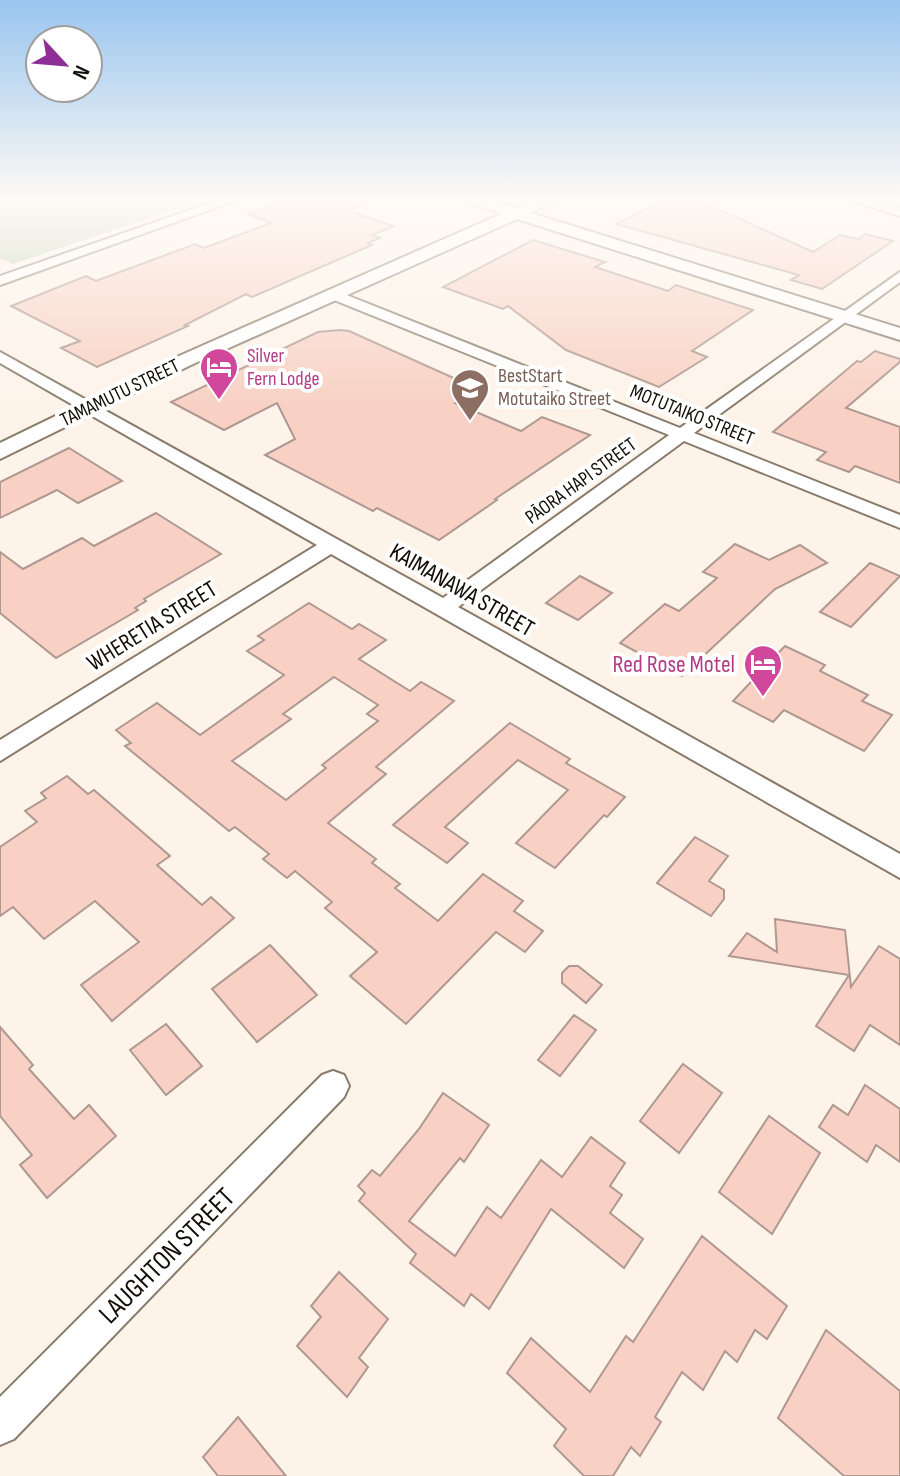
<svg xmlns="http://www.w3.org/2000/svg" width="900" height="1476" font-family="'Sofia Sans Condensed',sans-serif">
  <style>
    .green { fill: #bfd0b7 }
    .building { fill: #f8d1c4; stroke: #af9891; stroke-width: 2; fill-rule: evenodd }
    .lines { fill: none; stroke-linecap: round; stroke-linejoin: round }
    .street-casing { stroke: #897b6b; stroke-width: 4 }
    .secondary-casing { stroke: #897b6b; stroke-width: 4 }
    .street { fill: #fff; fill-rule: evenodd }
    .secondary { fill: #fff; fill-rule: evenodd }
    .labels { text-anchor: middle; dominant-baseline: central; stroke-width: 8; stroke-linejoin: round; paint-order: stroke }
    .far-hotel-label { font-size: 20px; fill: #b23c85; stroke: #fff; text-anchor: start }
    .far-education-label { font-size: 20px; fill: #785e54; stroke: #fff; text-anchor: start }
    .far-street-label { font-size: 20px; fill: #120d07; stroke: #fff }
    .street-label { font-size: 24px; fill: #120d07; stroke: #fff }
    .hotel-label { font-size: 24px; fill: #b23c85; stroke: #fff; text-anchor: end }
    .near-street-label { font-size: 28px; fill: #120d07; stroke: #fff }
  </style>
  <rect width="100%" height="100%" fill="#fdf3e9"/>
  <path class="green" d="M0,199H206L13,264L0,258Z"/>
  <g class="building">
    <path d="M290,199H373L348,211L394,226L372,235L380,238L368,243L372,245L365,248L252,297L246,294L185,325L188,326L97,367L61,348L80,341L11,306L86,276L96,281L195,244L204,248L271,223L248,214Z"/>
    <path d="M667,199H696L813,252L840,235L859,239L865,234L893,241L822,289L791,280L799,275L616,224Z"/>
    <path d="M533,240L605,262L595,267L668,291L676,285L753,310L692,351L707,357L659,387L566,350L508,306L503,309L443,287Z"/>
    <path d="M340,330L349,331L478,389L455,403L521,431L542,417L590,435L495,499L497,500L439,540L377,508L373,511L265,455L295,439L277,403L224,430L171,402L318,332Z"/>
    <path d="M875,351L900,359V362L846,408L900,427V483L855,466L849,472L817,460L826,452L773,432L857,361L861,362Z"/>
    <path d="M69,448L122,481L78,503L57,490L0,518V482Z"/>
    <path d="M156,513L221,554L144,599L146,601L135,608L138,610L56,658L0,613V552L23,569L82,538L94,546Z"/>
    <path d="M735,544L769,560L800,545L827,563L775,589L682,676L620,643L665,604L679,611L717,578L703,572Z"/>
    <path d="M870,563L900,576L851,627L820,612Z"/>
    <path d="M580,576L612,593L578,620L546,603Z"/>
    <path d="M309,603L352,629L359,624L386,640L359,659L410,691L421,682L454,701L376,767L386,774L328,823L376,859L372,863L400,884L395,888L438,921L483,874L523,901L514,911L543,931L525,952L496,932L406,1024L350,976L377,952L325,908L332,902L295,871L287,878L263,859L269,854L235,827L229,831L125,746L131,743L116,730L157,703L200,735L284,675L247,651L264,640L258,636ZM334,677L378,705L367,714L378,721L322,765L326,768L286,800L232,761L291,719L283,714Z"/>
    <path d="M785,646L825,665L820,671L868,695L862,701L892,715L864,751L784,710L773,722L733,701Z"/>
    <path d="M510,723L570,759L566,763L625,797L607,817L604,815L555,868L516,843L568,790L518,760L445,827L468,843L447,863L393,825Z"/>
    <path d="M67,776L88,794L94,790L170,856L157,865L202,905L211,897L234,918L112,1021L81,985L139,942L95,901L44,939L13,907L0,916V847L37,822L25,811L46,798L41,793Z"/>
    <path d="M695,837L728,856L709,881L724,890V899L711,916L657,883Z"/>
    <path d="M775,919L845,930L851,987L879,946L900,959V1045L870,1025L854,1051L816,1026L849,975L729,956L747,933L777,952Z"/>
    <path d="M270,945L317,995L257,1042L212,989Z"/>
    <path d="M569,966H578L602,985L586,1003L562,983V973Z"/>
    <path d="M574,1015L596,1030L560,1076L538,1060Z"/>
    <path d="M166,1024L202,1066L166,1095L130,1050Z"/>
    <path d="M0,1027L33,1065L29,1069L74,1119L89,1105L116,1136L47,1198L20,1165L32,1155L0,1116Z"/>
    <path d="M683,1064L722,1093L679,1153L640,1121Z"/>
    <path d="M865,1085L900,1109V1162L876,1145L867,1162L819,1127L833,1105L848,1115Z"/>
    <path d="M443,1093L489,1125L464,1162L460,1158L409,1221L455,1256L487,1207L501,1218L541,1160L562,1177L591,1137L625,1163L610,1186L622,1195L610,1213L643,1239L624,1268L551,1209L489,1309L471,1294L464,1306L410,1263L416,1254L359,1201L365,1193L358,1186L372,1170L380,1176L419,1129Z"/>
    <path d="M769,1116L820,1153L772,1234L719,1192Z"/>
    <path d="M702,1236L787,1306L767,1339L755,1330L737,1362L725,1351L703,1390L682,1372L655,1417L661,1422L640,1456L631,1447L613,1476H584L554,1446L566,1429L507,1373L531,1338L590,1392L626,1336L633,1342Z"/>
    <path d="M339,1272L388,1319L359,1358L368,1367L347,1397L297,1346L321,1317L311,1306Z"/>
    <path d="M826,1330L900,1391V1476H844L778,1418Z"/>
    <path d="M238,1417L286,1476H218L203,1457Z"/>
  </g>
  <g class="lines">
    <g class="street-casing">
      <g id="street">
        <path d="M222,199H240L0,285V276Z"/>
        <path d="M845,199H866L900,208V216Z"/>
        <path d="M900,272V282L694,433L900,515V528L684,441L458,607L900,854V878L331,554L0,761V740L317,545L0,363V352L443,598L669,435L329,298V292H339L680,428Z"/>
        <path d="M333,1071L344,1075L349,1086L344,1097L14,1439L0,1445V1397L322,1075Z"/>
      </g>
    </g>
    <g class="secondary-casing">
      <path id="secondary" d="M462,199H487L515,208L535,199H557L531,213L900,328V340L517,219L193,364L0,459V443L179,356L501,214Z"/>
    </g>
    <use href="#street" class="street"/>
    <use href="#secondary" class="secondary"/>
  </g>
  <linearGradient id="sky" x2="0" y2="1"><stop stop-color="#99c5ef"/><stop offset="0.49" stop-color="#fefaf5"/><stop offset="1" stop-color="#fefaf5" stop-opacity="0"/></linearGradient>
  <rect width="900" height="406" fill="url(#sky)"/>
  <defs>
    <g id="hotel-pin" transform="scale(2)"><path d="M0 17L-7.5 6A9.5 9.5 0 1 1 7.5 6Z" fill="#d1479c" stroke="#fff"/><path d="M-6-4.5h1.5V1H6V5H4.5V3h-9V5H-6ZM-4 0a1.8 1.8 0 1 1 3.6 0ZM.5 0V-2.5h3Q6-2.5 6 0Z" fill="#fff"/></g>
    <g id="school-pin" transform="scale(2)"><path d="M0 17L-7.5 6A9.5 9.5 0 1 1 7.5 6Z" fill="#8d6e63" stroke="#fff"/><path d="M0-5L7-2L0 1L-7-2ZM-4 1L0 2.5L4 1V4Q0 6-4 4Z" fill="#fff"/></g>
  </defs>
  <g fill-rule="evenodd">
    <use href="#hotel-pin" x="219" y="367"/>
    <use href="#school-pin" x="470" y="388"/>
    <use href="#hotel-pin" x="763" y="664"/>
  </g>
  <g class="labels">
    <g class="far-hotel-label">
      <text x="247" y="356">Silver<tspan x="247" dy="23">Fern Lodge</tspan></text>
    </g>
    <g class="far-education-label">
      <text x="498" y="376">BestStart<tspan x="498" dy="23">Motutaiko Street</tspan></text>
    </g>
    <g class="far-street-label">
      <text transform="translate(120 393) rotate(-26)">TAMAMUTU STREET</text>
      <text transform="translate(692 415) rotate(22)">MOTUTAIKO STREET</text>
      <text transform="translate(581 481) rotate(-36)">PĀORA HAPI STREET</text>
    </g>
    <g class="street-label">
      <text transform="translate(462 590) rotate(30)">KAIMANAWA STREET</text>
      <text transform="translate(152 626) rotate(-32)">WHERETIA STREET</text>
    </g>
    <g class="hotel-label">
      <text x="735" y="664">Red Rose Motel</text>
    </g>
    <g class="near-street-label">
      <text transform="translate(167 1256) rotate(-45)">LAUGHTON STREET</text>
    </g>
  </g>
  <g transform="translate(64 64) rotate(116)"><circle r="38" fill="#ffffff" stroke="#a09e9c" stroke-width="2"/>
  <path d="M0-6L14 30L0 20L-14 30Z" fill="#8e2f98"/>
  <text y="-12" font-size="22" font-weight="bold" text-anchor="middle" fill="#120d07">N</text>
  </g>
</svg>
